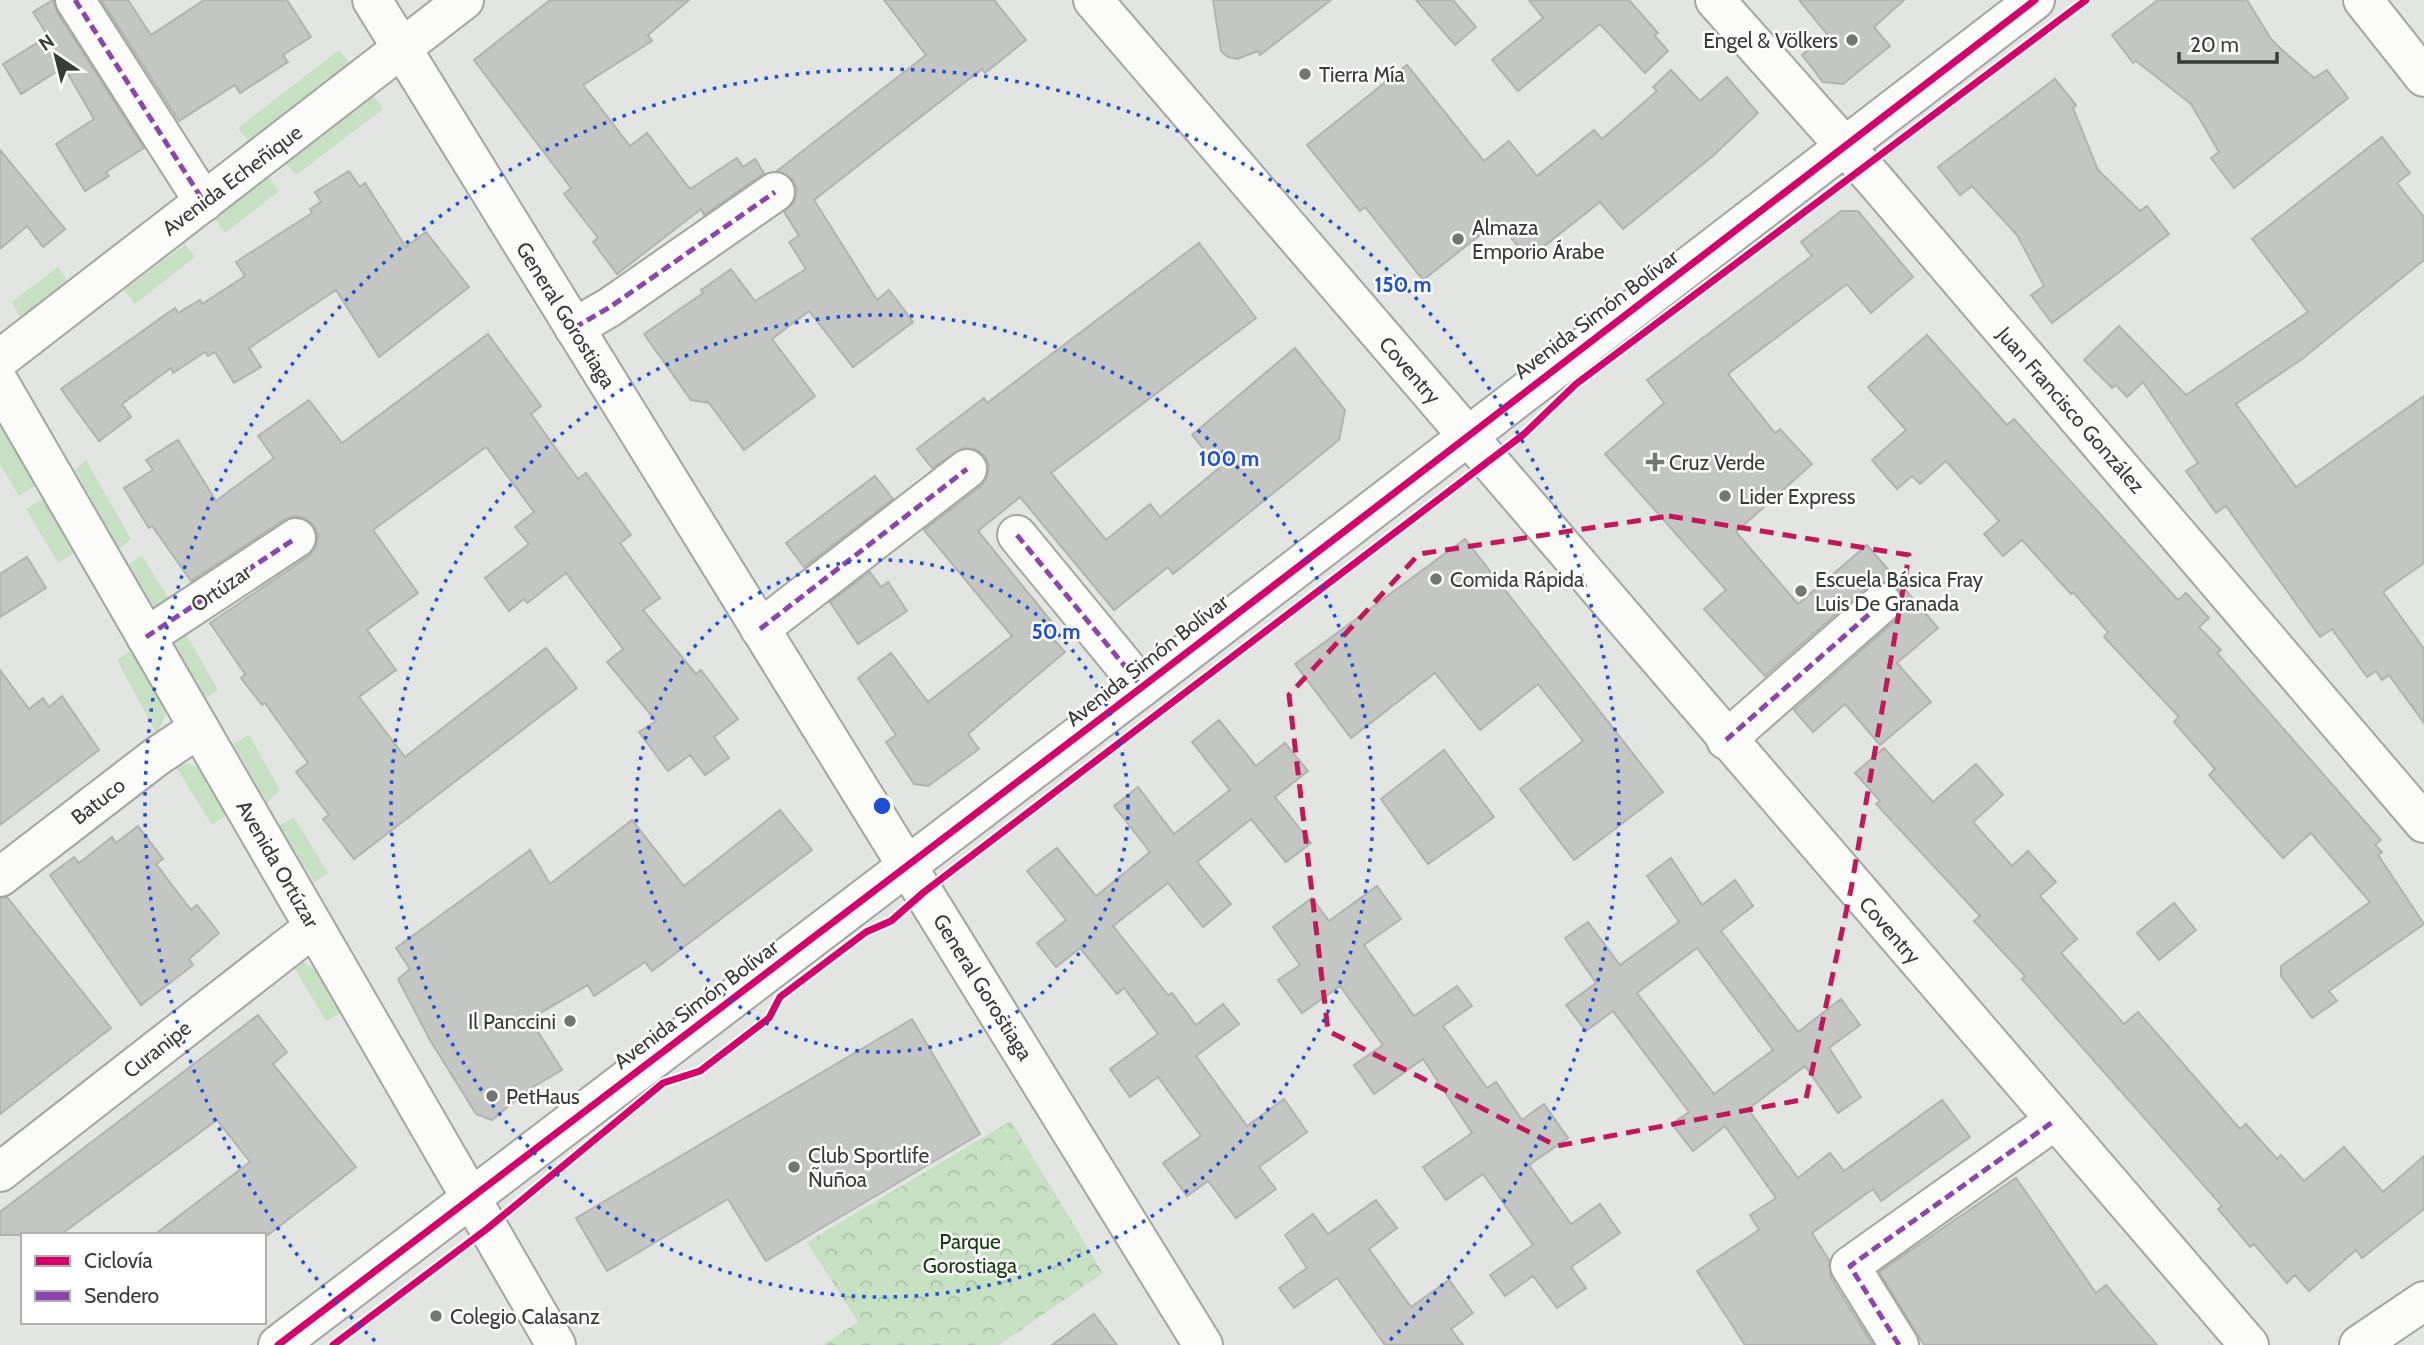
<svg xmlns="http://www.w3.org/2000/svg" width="2424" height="1345" font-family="Cabin,sans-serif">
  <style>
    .grass { fill: #c5e1c1 }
    .park { fill: url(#park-crowns) }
    .building { fill: #c3c6c3; stroke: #b0b3b0; stroke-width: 2; fill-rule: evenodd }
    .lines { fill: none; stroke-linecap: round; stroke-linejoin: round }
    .minor-casing { stroke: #a3a5a2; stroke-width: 42 }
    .minor { stroke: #fbfbfa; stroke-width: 38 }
    .quiet { stroke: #8e44ad; stroke-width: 5; stroke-dasharray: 10 5; stroke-linecap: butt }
    .cycleway-casing { stroke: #fff; stroke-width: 11 }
    .cycleway { stroke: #d6006c; stroke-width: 7 }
    .marked { fill: none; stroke: #c2185b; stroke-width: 5; stroke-dasharray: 14 9; stroke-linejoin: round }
    .ring { fill: none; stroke: #1d4ed8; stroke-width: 3.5; stroke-dasharray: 3.5 7 }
    .poi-dot { fill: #747673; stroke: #fff; stroke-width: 2.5 }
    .labels { text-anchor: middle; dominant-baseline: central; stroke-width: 5; stroke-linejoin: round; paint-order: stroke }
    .poi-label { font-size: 21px; fill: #393b38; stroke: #fff; text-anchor: start }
    .street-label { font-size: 21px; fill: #393b38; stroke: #fff }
    .park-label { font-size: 21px; fill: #163d10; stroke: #fff }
    .centre { fill: #1d4ed8; stroke: #fff; stroke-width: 3.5 }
    .ring-label { font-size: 21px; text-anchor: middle; font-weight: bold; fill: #1d4ed8; stroke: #fff; stroke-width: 5; stroke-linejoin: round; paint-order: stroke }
  </style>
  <defs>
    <pattern id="park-crowns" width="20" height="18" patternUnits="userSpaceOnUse" patternTransform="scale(1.75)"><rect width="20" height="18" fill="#c5e1c1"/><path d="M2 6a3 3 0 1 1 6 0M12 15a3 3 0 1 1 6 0" fill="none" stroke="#aac2a7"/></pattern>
  </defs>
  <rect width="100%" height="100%" fill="#e2e5e1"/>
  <g class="grass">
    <path d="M339,50L350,64L249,142L238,128Z"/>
    <path d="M374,96L383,109L296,175L286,163Z"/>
    <path d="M269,177L279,191L225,233L214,218Z"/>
    <path d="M185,244L195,257L135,304L124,290Z"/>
    <path d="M58,267L68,282L21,319L12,302Z"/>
    <path d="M0,422L36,485L19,496L0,464Z"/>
    <path d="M86,460L131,539L119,549L75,470Z"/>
    <path d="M44,498L76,552L58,563L26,509Z"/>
    <path d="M142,556L175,608L160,618L127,565Z"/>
    <path d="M181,625L218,690L205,698L168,633Z"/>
    <path d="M131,651L163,704L166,713L157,734L117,660Z"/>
    <path d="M249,735L280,790L267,803L233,744Z"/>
    <path d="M191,764L202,770L227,814L212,825L175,765Z"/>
    <path d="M294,817L328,873L314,882L279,826Z"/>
    <path d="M303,962L320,973L342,1013L326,1021L295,969Z"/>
  </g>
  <path class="park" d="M1011,1121L1103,1273L999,1345H823L858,1322L807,1242Z"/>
  <g class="building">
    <path d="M53,0L57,12L144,148L106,172L109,176L85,191L56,144L94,119L64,67L21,94L3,64L48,36L33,12Z"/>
    <path d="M101,0H128L151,35L204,0H287L311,37L283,55L288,62L240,93L235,85L179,121Z"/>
    <path d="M550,0H689L648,35L652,41L583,85L630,146L647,133L690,189L737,158L743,167L755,159L764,173L704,215L701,209L617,274L593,242L598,238L564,194L571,188L474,60Z"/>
    <path d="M884,0H994L1026,40L985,73L982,69L814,200L877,300L889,290L913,322L853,367L809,311L772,339L815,396L744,450L709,403L691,400L644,334L703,293L701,290L731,269L755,301L806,269L789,242L799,236L784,212L794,202L797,189L792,179L777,171L926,55Z"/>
    <path d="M1213,0H1331L1260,55L1258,51L1237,59L1228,57L1221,51Z"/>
    <path d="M1416,0H1453L1476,27L1455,45Z"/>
    <path d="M1529,0H1629L1658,33L1654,35L1668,51L1645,73L1600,24L1518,91L1492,60L1543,18Z"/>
    <path d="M1799,0H1904L1874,27L1890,46L1843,84L1823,82L1802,55L1827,34Z"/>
    <path d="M2158,0H2247L2271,39L2280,48L2314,78L2327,70L2348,98L2234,188L2211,158L2219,152L2191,104L2136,61L2133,63L2112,35Z"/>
    <path d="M1407,65L1484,161L1509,141L1537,176L1594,130L1602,139L1657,91L1653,87L1671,70L1700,101L1727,77L1758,113L1714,155L1623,229L1600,202L1528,259L1498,221L1423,280L1365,207L1360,211L1307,145Z"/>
    <path d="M2055,79L2076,105L2073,108L2098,170L2140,211L2147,206L2169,234L2052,323L2031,295L2044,286L2017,235L1972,186L1960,195L1938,167Z"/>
    <path d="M2382,137L2410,173L2397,183L2424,217V260L2302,359L2236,404L2296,487L2424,396V563L2383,592L2424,649V723L2389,675L2382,680L2376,671L2367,677L2332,629L2320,637L2226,506L2216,513L2186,471L2198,463L2143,382L2127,397L2116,385L2112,388L2084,360L2119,326L2186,395L2308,312L2252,239Z"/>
    <path d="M0,150L65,229L43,247L27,226L0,249Z"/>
    <path d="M349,171L360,187L365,183L406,247L426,232L469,287L379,357L336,290L249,348L261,367L234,383L215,352L208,356L205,352L173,373L171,368L122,404L131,417L99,441L61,389L175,308L178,313L200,300L202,304L245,276L236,262L312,213L310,209L321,202L315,192Z"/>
    <path d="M1841,211H1858L1913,277L1871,313L1847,284L1728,374L1775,433L1780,429L1812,464L1736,532L1798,604L1867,545L1938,628L1897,663L1931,702L1880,745L1845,704L1813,732L1794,710L1897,619L1902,611L1903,599L1898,588L1888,582H1877L1868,586L1765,676L1704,609L1726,590L1605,454L1664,403L1647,380L1812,256L1801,242Z"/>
    <path d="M1199,243L1256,318L1051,473L1106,540L1150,504L1160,517L1219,468L1192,435L1295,348L1345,410L1339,440L1173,574L1168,567L1114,610L1020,497L978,531L1055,626L1048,633L1065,652L968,734L979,749L928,786L914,784L886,742L896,735L858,678L891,653L928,702L1012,636L924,530L981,486L987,477L989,465L985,456L975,449L963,448L932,468L917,449L984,398L987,403Z"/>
    <path d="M488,334L541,406L531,414L578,479L586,473L631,535L620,543L660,598L643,610L696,674L701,670L738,719L714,737L729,758L705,775L690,755L668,771L639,732L656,721L607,662L623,649L566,573L527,603L524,599L509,611L485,578L529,544L515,527L534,512L486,447L373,530L418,593L367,630L396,670L359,697L405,757L546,648L577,688L354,859L323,819L329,815L296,772L308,763L265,703L262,705L241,678L245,674L210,623L309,556L316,547L318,536L315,527L305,518L295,516L285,519L191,581L152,526L149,528L124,488L153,470L146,460L178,440L216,501L274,458L258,436L309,400L342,443Z"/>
    <path d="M1927,335L2007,425L2014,419L2178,600L2186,593L2209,618L2199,627L2221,650L2217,653L2381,840L2375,845L2382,852L2378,855L2424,924L2329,991L2337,1001L2312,1018L2281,976V966L2370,902L2311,833L2283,858L2209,775L2215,769L2174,722L2179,717L2104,637L2108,632L2073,592L2071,594L2022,540L2003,556L1984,534L1999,521L1946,461L1920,484L1912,476L1897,489L1872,460L1906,430L1868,387Z"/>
    <path d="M875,476L893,499L804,567L786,543Z"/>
    <path d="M1465,539L1663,792L1574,860L1520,789L1583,741L1538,684L1480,730L1435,673L1351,738L1295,664Z"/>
    <path d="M27,557L46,588L0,617V574Z"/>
    <path d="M870,572L881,587L888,582L907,611L858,644L830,602Z"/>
    <path d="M0,670L29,709L43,698L49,707L62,696L99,750L0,825Z"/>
    <path d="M1219,720L1256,766L1285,743L1308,771L1275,797L1311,843L1286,862L1251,819L1197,862L1231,904L1203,927L1168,883L1113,926L1168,995L1172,993L1196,1025L1223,1004L1239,1024L1196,1056L1247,1126L1284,1099L1307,1132L1259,1167L1276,1189L1236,1218L1208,1181L1187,1196L1163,1163L1201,1136L1158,1077L1130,1097L1110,1069L1158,1034L1124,988L1117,994L1080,948L1056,967L1037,943L1066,920L1027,871L1057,848L1096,896L1150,852L1114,806L1138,787L1174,834L1211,805L1230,790L1192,742Z"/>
    <path d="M1884,748L1933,802L1976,764L2003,795L1973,822L2012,866L2028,851L2056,882L2040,896L2077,939L2061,953L2124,1024L2138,1012L2240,1129L2246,1124L2277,1159L2281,1155L2304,1181L2344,1147L2383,1192L2424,1156V1209L2362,1258L2356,1250L2309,1291L2295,1275L2287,1283L2254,1244L2250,1247L2218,1209L2222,1206L2022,979L2025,976L1974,921L1980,916L1876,804L1880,801L1855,773Z"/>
    <path d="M1444,750L1494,817L1428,864L1381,799Z"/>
    <path d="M780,810L812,850L652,971L645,962L594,996L588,985L530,1019L562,1070L528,1090L492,1120L476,1114L430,1040L398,979L410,969L396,948L530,850L550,884L632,820L684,886Z"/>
    <path d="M138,826L163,859L156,864L191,910L197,905L219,933L189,959L193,965L141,1005L50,875L74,857L79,863L112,837L116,843Z"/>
    <path d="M1671,858L1702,905L1735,880L1753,906L1721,931L1798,1032L1841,999L1860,1025L1829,1048L1861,1097L1838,1113L1805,1066L1748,1109L1798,1178L1830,1153L1844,1171L1942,1100L1970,1137L1881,1201L1873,1189L1812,1233L1829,1260L1831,1278L1873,1345H1745L1697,1271L1759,1230L1750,1215L1776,1198L1725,1126L1693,1151L1672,1124L1689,1112L1613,1011L1586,1031L1566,1005L1596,983L1565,938L1588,922L1620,965L1679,922L1647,876ZM1697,948L1773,1050L1714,1094L1637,993Z"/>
    <path d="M1377,886L1401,919L1364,945L1414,1016L1457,986L1472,1006L1443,1026L1487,1088L1496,1082L1522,1120L1544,1104L1568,1138L1529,1165L1571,1224L1600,1204L1620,1233L1571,1267L1586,1288L1557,1308L1533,1276L1505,1296L1490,1275L1533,1245L1483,1174L1446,1200L1423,1167L1472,1133L1423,1059L1374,1094L1354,1065L1383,1045L1340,986L1302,1013L1278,980L1300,965L1273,927L1312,898L1329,921Z"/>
    <path d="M7,897L111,1028L0,1114V898Z"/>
    <path d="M2174,903L2196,930L2159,960L2137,933Z"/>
    <path d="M258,1015L287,1052L273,1064L356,1167L268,1235H154L250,1162L217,1120L60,1235H0V1212Z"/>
    <path d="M912,1019L980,1134L766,1261L728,1199L607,1271L576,1218Z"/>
    <path d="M2016,1178L2096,1293L2106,1285L2157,1345H1924L1879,1272Z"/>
    <path d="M1376,1200L1397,1228L1369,1249L1411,1307L1449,1280L1473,1313L1451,1329L1463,1345H1385L1337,1278L1294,1308L1279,1288L1307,1268L1285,1235L1313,1214L1328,1234Z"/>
    <path d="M1094,1314L1117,1345H1052Z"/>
  </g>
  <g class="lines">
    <g class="minor-casing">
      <g id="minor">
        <path d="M75,0L204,202"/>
        <path d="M372,0L1203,1345"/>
        <path d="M1093,0L2249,1345"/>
        <path d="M1715,0L1873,178L2424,823"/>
        <path d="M2363,0L2424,77"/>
        <path d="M574,328L610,307L775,192"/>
        <path d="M0,359L464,0"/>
        <path d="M0,384L556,1345"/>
        <path d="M1017,535L1142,687"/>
        <path d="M760,629L967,469"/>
        <path d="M146,637L296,538"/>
        <path d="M1726,740L1882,603"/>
        <path d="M0,877L156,757L199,728"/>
        <path d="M0,1172L314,927"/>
        <path d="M278,1345L1142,687L2035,0"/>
        <path d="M1899,1345L1850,1266L2054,1121"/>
        <path d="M2359,1345L2424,1301"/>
      </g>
    </g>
    <use href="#minor" class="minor"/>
    <g class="quiet">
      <path d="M75,0L204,202"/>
      <path d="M574,328L610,307L775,192"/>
      <path d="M1017,535L1142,687"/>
      <path d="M760,629L967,469"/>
      <path d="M146,637L296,538"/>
      <path d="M1726,740L1882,603"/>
      <path d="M1899,1345L1850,1266L2054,1121"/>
    </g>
    <g class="cycleway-casing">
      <g id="cycleway">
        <path d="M278,1345L1142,687L2035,0"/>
        <path d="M333,1345L488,1228L663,1083L700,1071L769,1018L780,997L866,932L891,921L924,892L1524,434L1576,384L2086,0"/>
      </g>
    </g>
    <use href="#cycleway" class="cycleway"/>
  </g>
  <path class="marked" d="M1669,516L1909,555L1851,889L1806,1099L1557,1146L1328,1031L1289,695L1419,554Z"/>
  <g class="ring">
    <circle cx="882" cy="806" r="246"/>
    <circle cx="882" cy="806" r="491"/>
    <path d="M375 1341A737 737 0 1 1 1389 1341"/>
  </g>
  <g class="poi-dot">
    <circle cx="1852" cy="40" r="7"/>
    <circle cx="1305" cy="74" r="7"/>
    <circle cx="1458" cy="239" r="7"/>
    <path d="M1651.5 451.5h7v7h7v7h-7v7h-7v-7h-7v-7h7z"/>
    <circle cx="1725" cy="496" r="7"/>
    <circle cx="1436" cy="579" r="7"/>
    <circle cx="1801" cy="591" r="7"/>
    <circle cx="570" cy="1021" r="7"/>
    <circle cx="492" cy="1096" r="7"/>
    <circle cx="794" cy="1167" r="7"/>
    <circle cx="436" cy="1316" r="7"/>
  </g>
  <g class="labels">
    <g class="poi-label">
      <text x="1838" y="40" text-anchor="end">Engel &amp; Völkers</text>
      <text x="1319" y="74">Tierra Mía</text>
      <text x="1472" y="227">Almaza<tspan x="1472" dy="24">Emporio Árabe</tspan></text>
      <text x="1669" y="462">Cruz Verde</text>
      <text x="1739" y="496">Lider Express</text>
      <text x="1450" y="579">Comida Rápida</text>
      <text x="1815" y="579">Escuela Básica Fray<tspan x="1815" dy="24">Luis De Granada</tspan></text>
      <text x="556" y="1021" text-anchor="end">Il Panccini</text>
      <text x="506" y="1096">PetHaus</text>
      <text x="808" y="1155">Club Sportlife<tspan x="808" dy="24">Ñuñoa</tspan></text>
      <text x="450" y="1316">Colegio Calasanz</text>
    </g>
    <g class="street-label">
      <text transform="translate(232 180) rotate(-37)">Avenida Echeñique</text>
      <text transform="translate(1596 314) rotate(-37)">Avenida Simón Bolívar</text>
      <text transform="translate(566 315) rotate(58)">General Gorostiaga</text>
      <text transform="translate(1410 370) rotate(49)">Coventry</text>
      <text transform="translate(2071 410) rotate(49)">Juan Francisco González</text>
      <text transform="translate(221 588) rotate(-34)">Ortúzar</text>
      <text transform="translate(1147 660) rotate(-38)">Avenida Simón Bolívar</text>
      <text transform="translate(98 801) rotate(-38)">Batuco</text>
      <text transform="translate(278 864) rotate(60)">Avenida Ortúzar</text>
      <text transform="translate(1890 930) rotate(49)">Coventry</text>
      <text transform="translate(983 987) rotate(58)">General Gorostiaga</text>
      <text transform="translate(696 1004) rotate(-37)">Avenida Simón Bolívar</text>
      <text transform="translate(157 1049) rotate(-38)">Curanipe</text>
    </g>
    <g class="park-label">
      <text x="970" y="1241">Parque<tspan x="970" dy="24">Gorostiaga</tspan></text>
    </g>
  </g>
  <circle cx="882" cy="806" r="10" class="centre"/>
  <g class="ring-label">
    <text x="1403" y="292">150 m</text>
    <text x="1229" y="466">100 m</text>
    <text x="1056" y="639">50 m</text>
  </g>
  <rect x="21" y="1233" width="245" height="91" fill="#ffffff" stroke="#b0b1af" stroke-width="2"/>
  <rect x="35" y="1256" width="35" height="10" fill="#d6006c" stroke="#b0b1af" stroke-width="2"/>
  <text x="84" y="1268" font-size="21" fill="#393b38">Ciclovía</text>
  <rect x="35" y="1291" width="35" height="10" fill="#8e44ad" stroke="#b0b1af" stroke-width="2"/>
  <text x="84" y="1303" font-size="21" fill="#393b38">Sendero</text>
  <g transform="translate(56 56) rotate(325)" stroke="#ffffff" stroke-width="5" paint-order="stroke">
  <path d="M0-5L12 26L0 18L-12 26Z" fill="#393b38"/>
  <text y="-10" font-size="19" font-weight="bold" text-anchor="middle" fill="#393b38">N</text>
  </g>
  <path d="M2179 52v10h98v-10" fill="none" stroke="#393b38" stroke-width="3.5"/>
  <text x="2190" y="52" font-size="21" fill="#393b38" stroke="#ffffff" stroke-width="5" paint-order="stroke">20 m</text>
</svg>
